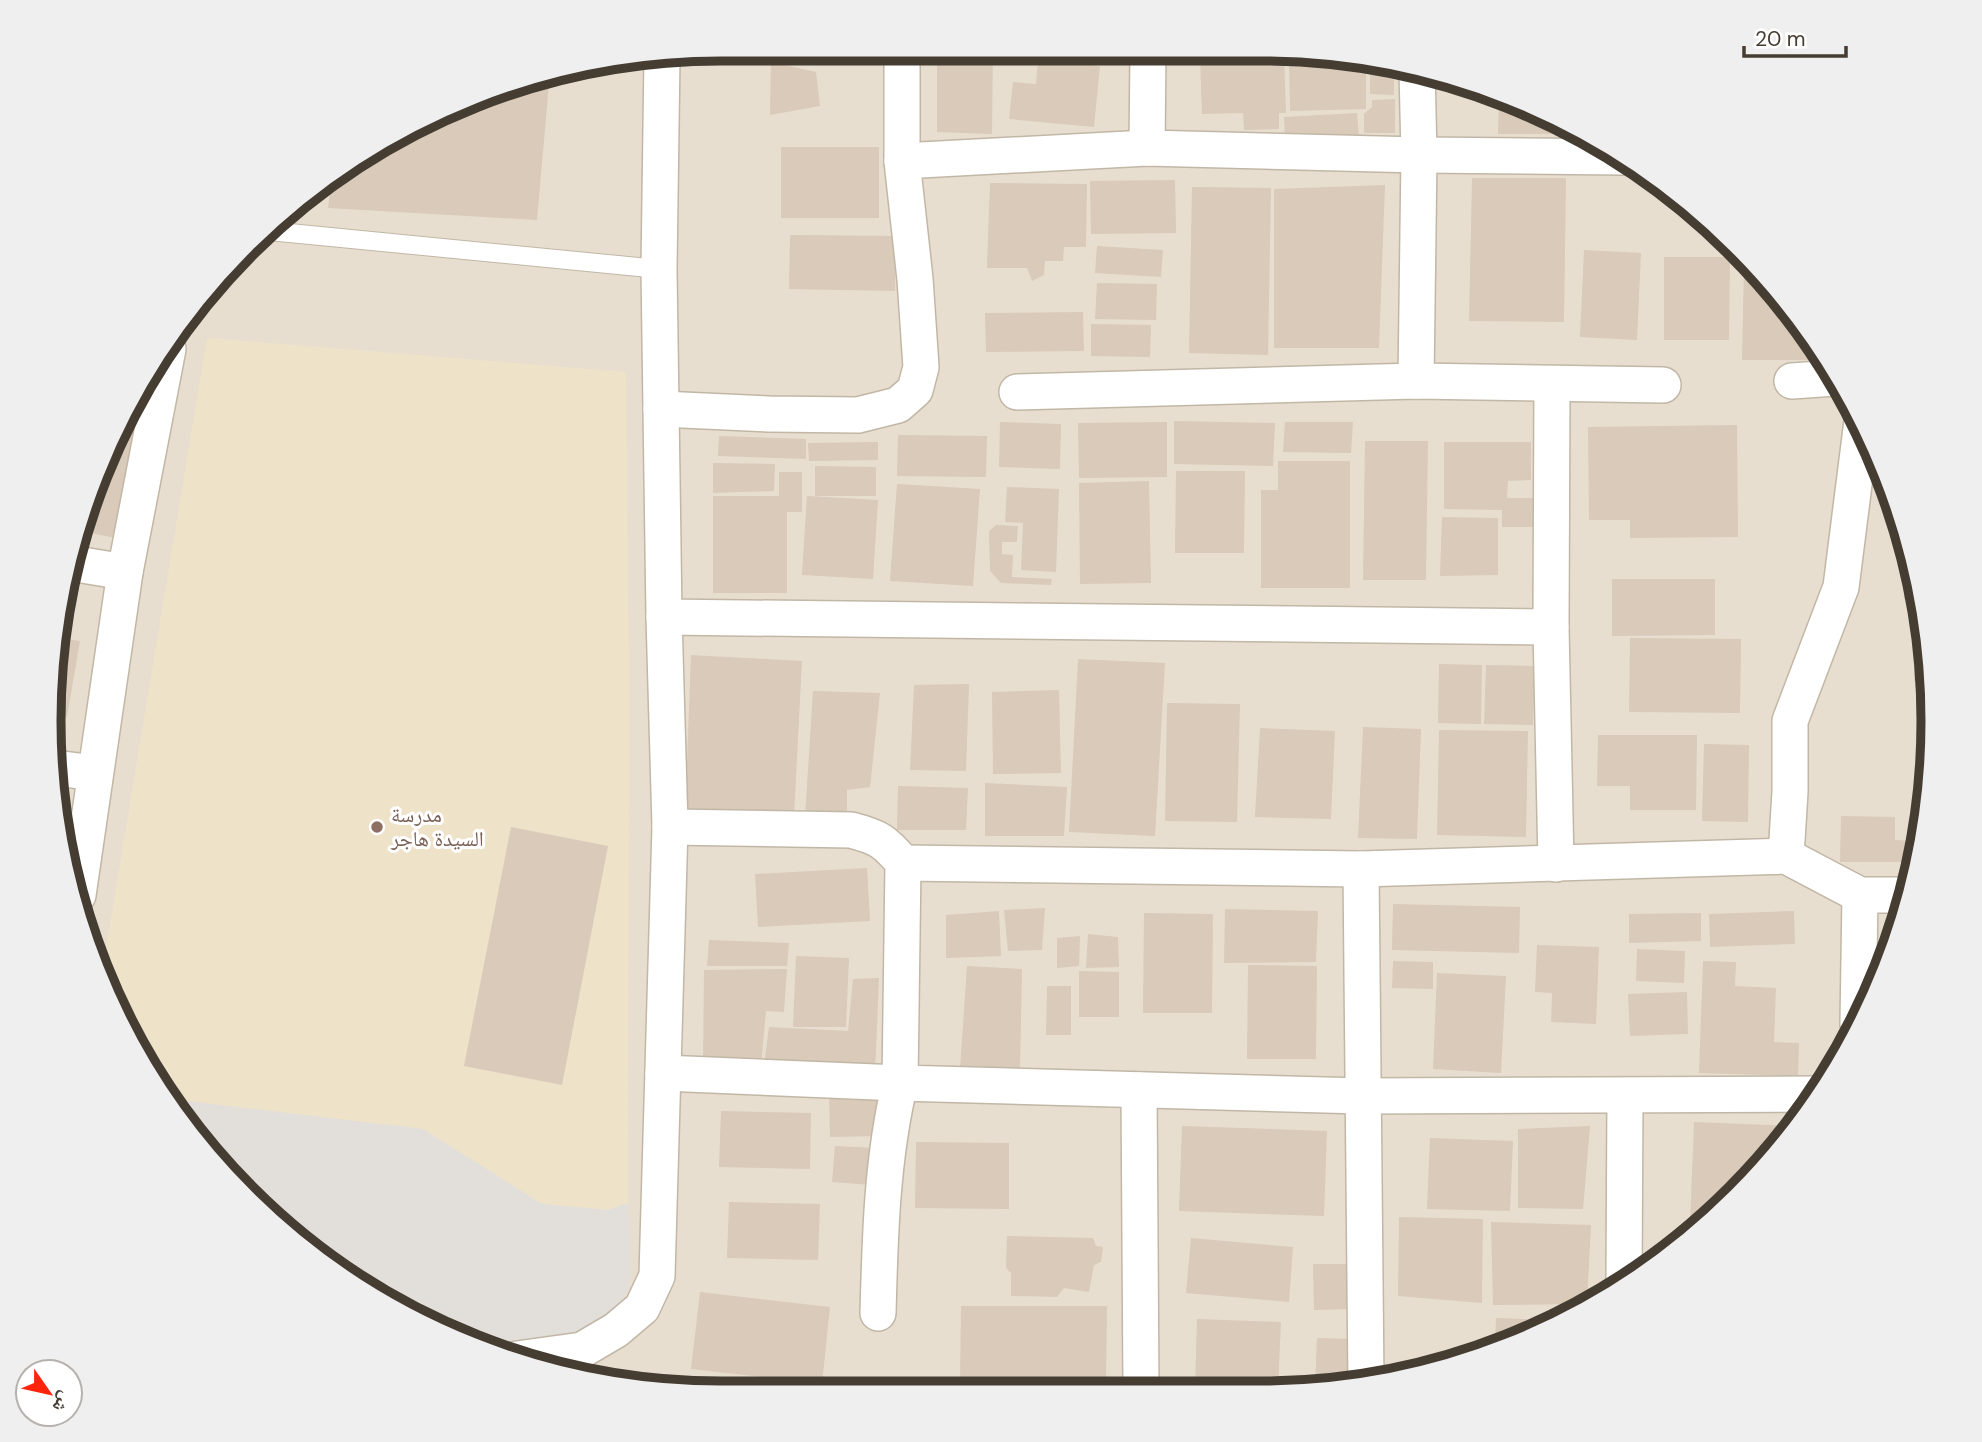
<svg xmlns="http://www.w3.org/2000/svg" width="1982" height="1442" font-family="'DM Sans','Noto Naskh Arabic',sans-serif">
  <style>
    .residential { fill: #e8decf }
    .education { fill: #eee2c9 }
    .parking { fill: #e2dfdb }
    .building { fill: #d9cab9 }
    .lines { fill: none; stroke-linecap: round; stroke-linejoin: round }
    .service-casing { stroke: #c2b7a6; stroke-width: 20 }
    .minor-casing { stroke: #c2b7a6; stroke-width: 38 }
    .service { stroke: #fff; stroke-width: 18 }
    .minor { stroke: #fff; stroke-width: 35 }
    .education-dot { fill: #8d6e63; stroke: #fff; stroke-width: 2.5 }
    .labels { text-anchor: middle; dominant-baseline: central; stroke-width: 6; stroke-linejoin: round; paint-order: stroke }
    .education-label { font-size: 21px; fill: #785e54; stroke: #fff; text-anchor: start }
    .rim { fill: none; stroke: #453c32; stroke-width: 9 }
  </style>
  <rect width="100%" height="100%" fill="#f3ede1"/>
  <path class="residential" d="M721,49H1261L1435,72L1634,162L1794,312L1864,423L1910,547L1932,677L1927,808L1897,937L1843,1057L1767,1164L1670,1254L1519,1342L1349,1387L677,1392L547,1370L423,1324L312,1254L188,1130L100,978L55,808V633L118,424L216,278L348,162L547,72Z"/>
  <path class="education" d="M207,338L626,372L629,675L628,1203L608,1210L542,1204L422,1129L170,1099L101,979Z"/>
  <path class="parking" d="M170,1099L423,1129L542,1204L608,1210L628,1203L631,1276L627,1292L613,1311L577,1337L492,1349L423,1324L312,1254L188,1130Z"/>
  <g class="building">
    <path d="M937,49H993L992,134L937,132Z"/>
    <path d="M1289,56H1312L1366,63V109L1290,111Z"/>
    <path d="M1200,57H1284L1286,113H1279V129L1244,130L1243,113L1202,114Z"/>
    <path d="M1038,61L1100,66L1094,127L1009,119L1013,82L1036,84Z"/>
    <path d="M771,62L816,72L820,106L770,115Z"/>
    <path d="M1370,63L1394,67V95L1370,94Z"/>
    <path d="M547,72H550L537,220L328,208L332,176L348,162Z"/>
    <path d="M1395,99V133H1364V114L1372,107V100Z"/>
    <path d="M1499,101L1571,134H1498Z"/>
    <path d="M1357,113L1359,138L1285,141L1284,117Z"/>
    <rect x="781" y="147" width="98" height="71"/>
    <path d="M1472,178H1566L1564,322L1469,321Z"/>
    <path d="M1175,180L1176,233L1091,234L1090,181Z"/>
    <path d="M990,183L1087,184L1086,247H1064L1063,261H1045L1044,275L1032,281L1027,268H987Z"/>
    <path d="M1385,185L1379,348H1274V189Z"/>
    <path d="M1192,187L1271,188L1268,355L1189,353Z"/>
    <path d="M790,235L896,236L895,291L789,289Z"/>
    <path d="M1097,246L1163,250L1161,277L1095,273Z"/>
    <path d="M1584,250L1641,253L1637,340L1580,337Z"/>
    <path d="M1664,257H1730L1729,340H1664Z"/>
    <path d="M1744,265L1794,312L1824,360H1742Z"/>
    <path d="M1097,283L1157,284L1156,320L1095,319Z"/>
    <path d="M1083,312L1084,351L986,352L985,313Z"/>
    <path d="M1091,324L1151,325L1150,357L1091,356Z"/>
    <path d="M122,419L140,422L116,538L85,532L118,424Z"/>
    <path d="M1174,421L1275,423L1273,466L1174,464Z"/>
    <path d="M1000,422L1061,424L1060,469L999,467Z"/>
    <path d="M1167,422V477L1079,478L1078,423Z"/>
    <path d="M1285,422H1353L1351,453L1283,452Z"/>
    <path d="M1737,425L1738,537L1630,538V520H1589L1588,427Z"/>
    <path d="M898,435L987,436L986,477L897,476Z"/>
    <path d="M719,436L806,439V459L718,456Z"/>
    <path d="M1365,441H1428L1426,580H1363Z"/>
    <path d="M878,442V460L809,461L808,443Z"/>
    <path d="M1444,442H1531V480L1508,481L1507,498H1533V527H1502V510L1444,509Z"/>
    <path d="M1278,461H1350V588H1261V490H1278Z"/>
    <path d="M713,463L775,464L774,491L713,493Z"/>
    <path d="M815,466L876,467V496H815Z"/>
    <path d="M1176,471H1245L1244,553H1175Z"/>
    <path d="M779,472H802V512H787V593H713V496H779Z"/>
    <path d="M1149,481L1151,583L1080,584L1079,483Z"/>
    <path d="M897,484L980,489L973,586L890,581Z"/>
    <path d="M1007,487L1059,489L1056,572L1021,570L1023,523L1005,522Z"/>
    <path d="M807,496L878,500L873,579L802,575Z"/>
    <path d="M1442,517L1498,518V575L1440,576Z"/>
    <path d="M996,525L1018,526L1017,542H1002V554L1013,555L1012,577L1052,579L1051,585L1001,583L990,571L989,531Z"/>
    <path d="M1905,535L1910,547L1919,599H1904Z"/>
    <path d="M1612,579H1715V635L1612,636Z"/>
    <path d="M1915,603H1919L1931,682L1914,681Z"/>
    <path d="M55,637L80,641L67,717L55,715Z"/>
    <path d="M1630,638L1741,639L1740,713L1629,712Z"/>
    <path d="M691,655L802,661L794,816H685Z"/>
    <path d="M1078,659L1165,663L1155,836L1069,832Z"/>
    <path d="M1439,664L1482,665L1481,724L1438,723Z"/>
    <path d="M1486,665L1535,666L1533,725L1484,724Z"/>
    <path d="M969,684L966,771L910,770L914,685Z"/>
    <path d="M1059,690L1061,773L993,774L992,692Z"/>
    <path d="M813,691L880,693L870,787L847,790V815L805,816Z"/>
    <path d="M1918,702H1931L1929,764H1917Z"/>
    <path d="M1167,703L1240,704L1237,822L1165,821Z"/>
    <path d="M1363,727L1421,729L1417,839L1358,838Z"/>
    <path d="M1260,728L1335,731L1331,819L1255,817Z"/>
    <path d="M1439,730L1528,731L1526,837L1437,835Z"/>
    <path d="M1598,735H1697L1696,810H1630V786H1597Z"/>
    <path d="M1704,744L1749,745L1748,822L1702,821Z"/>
    <path d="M985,783L1067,787L1064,836H985Z"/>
    <path d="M898,786L968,788L966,830H897Z"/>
    <path d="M1915,796H1928L1927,808L1914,864Z"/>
    <path d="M1841,816L1895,817V840L1912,841V862H1840Z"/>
    <path d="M511,827L608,846L562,1085L464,1066Z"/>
    <path d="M867,868L870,921L758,927L755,874Z"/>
    <path d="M1393,904L1520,907L1519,953L1392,950Z"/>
    <path d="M1045,908L1042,950L1008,951L1004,910Z"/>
    <path d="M1225,909L1318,911L1316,962L1224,963Z"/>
    <path d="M999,911L1001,956L946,958V915Z"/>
    <path d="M1794,911L1795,944L1710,947L1709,914Z"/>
    <path d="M1144,913L1213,914L1212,1013H1143Z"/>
    <path d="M1701,913V941L1629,943V914Z"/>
    <path d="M1088,934L1118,937L1119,967L1086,968Z"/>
    <path d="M1080,936L1079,966L1057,968V938Z"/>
    <path d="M709,940L789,943L787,966H707Z"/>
    <path d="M1537,945L1599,947L1596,1024L1551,1022L1552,993L1535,992Z"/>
    <path d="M1637,949L1685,951L1684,983L1636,981Z"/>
    <path d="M796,956L849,958L846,1027H793Z"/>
    <path d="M1393,961L1433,962V989L1392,988Z"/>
    <path d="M1703,961L1736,962L1735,986L1776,988L1774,1042L1799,1043L1798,1076L1699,1073Z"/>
    <path d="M1248,965L1317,966L1316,1059H1247Z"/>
    <path d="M967,966L1022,969L1020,1070L960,1069Z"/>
    <path d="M787,969L784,1012L766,1011L761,1066L703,1068L704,970Z"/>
    <path d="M1079,971L1119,972V1017H1079Z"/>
    <path d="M1437,973L1506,976L1501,1073L1433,1069Z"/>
    <path d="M879,978L875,1074L763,1072L769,1027L848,1031L853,979Z"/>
    <path d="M1047,986H1071V1035H1046Z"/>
    <path d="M1687,992L1688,1034L1630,1036L1628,994Z"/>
    <path d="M879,1094V1136L830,1137L829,1095Z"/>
    <path d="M721,1111L811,1113L810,1169L719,1167Z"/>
    <path d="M1694,1122L1793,1126L1766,1164L1702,1224H1690Z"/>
    <path d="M1182,1126L1327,1131L1324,1216L1179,1211Z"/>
    <path d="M1590,1126L1583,1209L1518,1208V1129Z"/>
    <path d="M1430,1138L1513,1141L1510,1211L1427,1209Z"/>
    <path d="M916,1142L1009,1143V1209L915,1208Z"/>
    <path d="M835,1146L875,1148L872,1185L832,1182Z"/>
    <path d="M729,1202L820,1204L818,1260L727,1258Z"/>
    <path d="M1399,1217L1483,1219L1482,1303L1398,1296Z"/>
    <path d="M1491,1222L1591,1225L1587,1302L1584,1304L1493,1305Z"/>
    <path d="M1007,1236L1093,1238L1096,1246L1103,1247L1101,1262L1094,1265L1089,1292L1064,1288L1057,1297L1011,1296V1273L1006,1268Z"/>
    <path d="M1191,1238L1293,1247L1289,1302L1186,1293Z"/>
    <path d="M1313,1264H1349L1351,1309L1314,1310Z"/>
    <path d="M700,1292L830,1307L822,1384L691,1369Z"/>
    <path d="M961,1306H1107L1106,1384L960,1383Z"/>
    <path d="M1496,1318L1555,1320L1519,1342L1495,1348Z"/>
    <path d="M1197,1319L1281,1322L1278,1388H1195Z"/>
    <path d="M1317,1338L1352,1339L1350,1387H1315Z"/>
    <path d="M711,1378L713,1391L677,1392L655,1388Z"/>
  </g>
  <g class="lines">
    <g class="service-casing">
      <path id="service" d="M269,231L659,269"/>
    </g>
    <g class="minor-casing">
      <g id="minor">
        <path d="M1147,148L1148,49"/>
        <path d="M902,161L1147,148L1419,155L1623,157"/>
        <path d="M1416,381L1419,155L1417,70"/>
        <path d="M1792,381L1835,378"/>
        <path d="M1017,392L1416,381L1663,385"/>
        <path d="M661,409L769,414L858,415L898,405L915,390L921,367L915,279L902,161V49"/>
        <path d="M76,564L125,572"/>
        <path d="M664,617L1551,627L1552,384"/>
        <path d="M1551,627L1556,864"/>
        <path d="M55,768L95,773"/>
        <path d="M670,827L851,830C878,837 885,841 903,863L900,1083L1362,1096L1817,1094"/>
        <path d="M1786,856L1790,792V721L1841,587L1862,421"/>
        <path d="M903,863L1361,869L1786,856L1860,895H1907"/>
        <path d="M1361,869L1366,1383"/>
        <path d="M78,895L125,572L168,349"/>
        <path d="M1858,1024L1860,895"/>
        <path d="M663,1073L900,1083C882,1158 880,1235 878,1313"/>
        <path d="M1139,1090L1141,1389"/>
        <path d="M1624,1281L1625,1096"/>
        <path d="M517,1359L582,1350L616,1330L642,1308L657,1276L670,827L664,617L659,269L662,57"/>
      </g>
    </g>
    <use href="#service" class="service"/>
    <use href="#minor" class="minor"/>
  </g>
  <circle class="education-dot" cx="377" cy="827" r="7"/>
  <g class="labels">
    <g class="education-label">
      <text x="391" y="815">مدرسة<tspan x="391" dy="24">السيدة هاجر</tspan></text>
    </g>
  </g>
  <path d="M0 0H1982V1442H0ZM721 61H1261A660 660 0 0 1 1921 721V721A660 660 0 0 1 1261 1381H721A660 660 0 0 1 61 721V721A660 660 0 0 1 721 61Z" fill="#f0efef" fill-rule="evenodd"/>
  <path class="rim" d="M721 61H1261A660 660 0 0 1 1921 721V721A660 660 0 0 1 1261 1381H721A660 660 0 0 1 61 721V721A660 660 0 0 1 721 61Z"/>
  <g transform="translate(49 1393) rotate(124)"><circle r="33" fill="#ffffff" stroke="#b5b1ad" stroke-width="2"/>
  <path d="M0-5L12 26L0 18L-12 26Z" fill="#ff240c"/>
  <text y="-10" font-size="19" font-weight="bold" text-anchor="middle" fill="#453c32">ش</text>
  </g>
  <path d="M1744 46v10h102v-10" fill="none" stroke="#453c32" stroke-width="3.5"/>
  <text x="1755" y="46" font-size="21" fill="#453c32" stroke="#ffffff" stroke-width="5" paint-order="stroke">20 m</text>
</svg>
